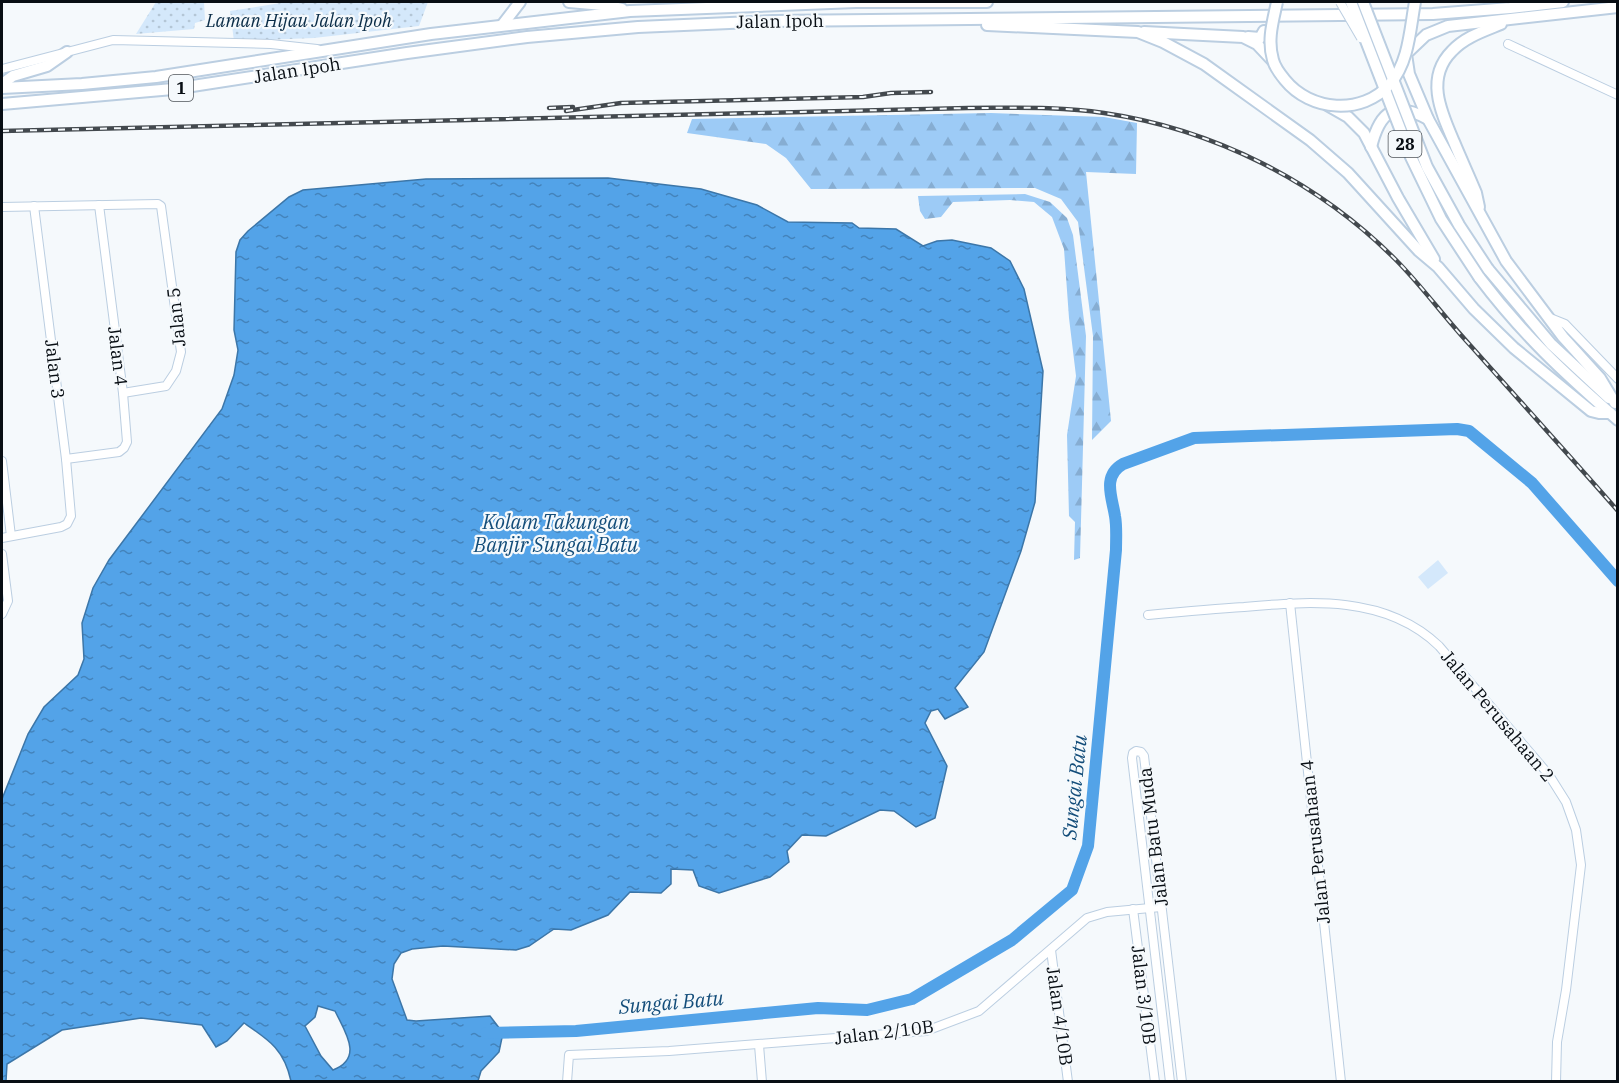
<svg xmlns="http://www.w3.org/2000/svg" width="1619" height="1083" font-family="'IBM Plex Serif',serif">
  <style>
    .grass { fill: #d4e8fb }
    .forest { fill: url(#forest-firs) }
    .park { fill: url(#park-dots) }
    .water { fill: url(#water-ripples); stroke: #3c76a8; stroke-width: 1.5; fill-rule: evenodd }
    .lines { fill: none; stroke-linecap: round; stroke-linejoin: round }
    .river { stroke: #53a3e8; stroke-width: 12 }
    .minor-casing { stroke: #bbcee1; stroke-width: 10 }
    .highway-casing { stroke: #bbcee1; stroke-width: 14 }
    .minor { stroke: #fff; stroke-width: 8 }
    .highway { stroke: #fff; stroke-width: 10 }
    .rail-casing { stroke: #43494e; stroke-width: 4.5 }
    .rail { stroke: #f5f9fc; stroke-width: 2; stroke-dasharray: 7; stroke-linecap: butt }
    .minor-bridge-casing { stroke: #bbcee1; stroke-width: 10; stroke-linecap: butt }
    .highway-bridge-casing { stroke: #bbcee1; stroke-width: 14; stroke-linecap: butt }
    .minor-bridge { stroke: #fff; stroke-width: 8 }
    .highway-bridge { stroke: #fff; stroke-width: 10 }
    .labels { text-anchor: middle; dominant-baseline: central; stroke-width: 4.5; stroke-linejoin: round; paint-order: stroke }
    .shield { fill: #f5f9fc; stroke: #4f545a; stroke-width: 1.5 }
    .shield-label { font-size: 16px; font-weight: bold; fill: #080e14 }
    .park-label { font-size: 18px; font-style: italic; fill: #0a2c47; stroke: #f5f9fc }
    .street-label { font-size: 18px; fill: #080e14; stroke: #f5f9fc }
    .water-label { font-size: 20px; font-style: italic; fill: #134d7a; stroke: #f5f9fc }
  </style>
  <defs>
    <pattern id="forest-firs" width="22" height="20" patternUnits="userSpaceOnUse" patternTransform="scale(1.5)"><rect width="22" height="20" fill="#9dcbf6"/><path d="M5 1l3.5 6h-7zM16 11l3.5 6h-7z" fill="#86add2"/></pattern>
    <pattern id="park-dots" width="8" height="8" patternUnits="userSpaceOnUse" patternTransform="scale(1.5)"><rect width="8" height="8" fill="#d4e8fb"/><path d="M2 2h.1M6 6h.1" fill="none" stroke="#b4c6d6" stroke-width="1.8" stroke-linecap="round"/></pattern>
    <pattern id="water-ripples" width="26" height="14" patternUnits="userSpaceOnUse" patternTransform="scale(1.5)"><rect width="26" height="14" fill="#53a3e8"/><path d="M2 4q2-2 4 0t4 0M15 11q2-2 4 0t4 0" fill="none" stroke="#4383bb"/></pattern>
  </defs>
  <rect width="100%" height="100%" fill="#f5f9fc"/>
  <path class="grass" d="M1438,560L1448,573L1428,589L1418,577Z"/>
  <g class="forest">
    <path d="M991,113L1104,117L1137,123L1136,174L1086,172L1111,421L1092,440L1093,336L1078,222L1061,199L1035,188L811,189L786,158L766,144L687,133L692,119Z"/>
    <path d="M1025,194L1050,202L1067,218L1073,235L1086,336L1080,558L1074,560L1075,522L1069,516L1067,435L1076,376L1069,318L1064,249L1052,217L1034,202L1010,200L953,202L941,217L925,219L920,211L918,196Z"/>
  </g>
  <g class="park">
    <path d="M156,2H204L205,20L195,23L194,29L136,34Z"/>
    <path d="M287,2H428L419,26L314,38L234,41L230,11Z"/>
  </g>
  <path class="water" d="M608,178L701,189L757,205L788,222L852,223L859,228L896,229L923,246L937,241L952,240L991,248L1010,261L1024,289L1043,371L1035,502L1021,551L984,652L955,688L968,707L945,719L938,709L931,711L925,723L947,766L935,818L916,827L894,811L880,810L826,836L802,835L787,851L789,862L770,877L719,893L699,886L693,870L671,869V884L661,893L630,892L608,915L571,930L554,929L529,946L516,950L443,946L412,949L401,953L394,964L392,979L407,1020L416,1021L490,1016L503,1033L499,1052L481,1071L478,1081H291C284,1049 269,1040 244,1023L227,1041L216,1047L202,1025L141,1018L62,1030L7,1064L6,1081H2V799L28,734L44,707L78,675L84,659L82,623L93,588L109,560L222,409L234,375L238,350L234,330L236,252L240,240L248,231L289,197L303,190L426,179ZM318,1006L335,1011C345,1032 364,1058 333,1070L321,1056L305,1026L315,1017Z"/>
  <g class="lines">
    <path class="river" d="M486,1033L576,1031L818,1008L867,1010L912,999L1012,940L1072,890L1088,846L1116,550C1116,539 1117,527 1115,516C1112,497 1102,476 1123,464L1194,438L1457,429L1469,431L1532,483L1618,581"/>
    <g class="minor-casing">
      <g id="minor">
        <path d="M1508,44L1618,95"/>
        <path d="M2,69L113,40L271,44L317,49"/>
        <path d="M2,207L158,204L161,206L181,352L176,371L166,386L123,393"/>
        <path d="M1550,318L1565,324L1618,379"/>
        <path d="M66,459L119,452L124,448L127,442L123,393L99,205"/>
        <path d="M2,461L11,536"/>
        <path d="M2,538L61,527L67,524L71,516L66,459L34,206"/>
        <path d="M2,554L8,601L2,614"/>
        <path d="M1290,603L1341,1082"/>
        <path d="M1148,615C1180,612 1212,609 1244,607C1311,601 1386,595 1439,646L1549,775L1566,802L1576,830L1581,865L1566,990L1557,1042L1556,1082"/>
        <path d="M1133,909L1155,1082"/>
        <path d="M1051,950L1068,1082"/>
        <path d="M759,1045L762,1082"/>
        <path d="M567,1082L569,1055L669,1051L926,1031L979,1011L1087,918L1107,912L1161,907"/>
        <path d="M1170,1082L1132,758L1133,753L1136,751L1141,752L1144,756L1182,1082"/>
      </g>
    </g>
    <g class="highway-casing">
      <g id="highway">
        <path d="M569,2L603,5L622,9"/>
        <path d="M503,24L520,2"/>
        <path d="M987,25L1138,32L1163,42L1204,64L1310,140L1348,173L1419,251L1438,267L1474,309L1514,348L1591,411L1599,413H1610"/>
        <path d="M1144,32L1243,37L1257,44L1273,61"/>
        <path d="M1248,37L1260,38L1264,31"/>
        <path d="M2,84L13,76L47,66L67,52"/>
        <path d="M2,88L82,84L156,77L431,34L630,11L856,2H987"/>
        <path d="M2,104L173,89L407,53L527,37L638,27L773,21L1433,14L1510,8L1563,2"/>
        <path d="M1327,105L1348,117L1364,133L1398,198L1434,259"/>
        <path d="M1371,147C1380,111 1394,101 1428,119"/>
        <path d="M1479,207L1476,193C1469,176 1461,159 1454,142C1441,112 1425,78 1452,51C1465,37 1484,31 1501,24"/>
        <path d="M1488,269L1551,344L1609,398"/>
        <path d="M1479,277C1522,334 1564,373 1618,420"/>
        <path d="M1615,403L1600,378L1563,337L1506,261L1428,119L1409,74L1406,54L1426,35L1448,26L1618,7"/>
      </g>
    </g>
    <use href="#minor" class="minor"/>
    <use href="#highway" class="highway"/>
    <g class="rail-casing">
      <g id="rail">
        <path d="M549,108L573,107"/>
        <path d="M566,111L621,103L863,97L891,93L931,92"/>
        <path d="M2,131L968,108C1013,108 1059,106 1104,113C1213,129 1317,181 1395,259C1422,286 1444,317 1470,345C1519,400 1569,455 1618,511"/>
      </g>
    </g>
    <use href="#rail" class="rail"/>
    <g class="minor-bridge-casing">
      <path id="minor-bridge" d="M1340,2L1361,38"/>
    </g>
    <g class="highway-bridge-casing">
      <g id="highway-bridge">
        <path d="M1277,2C1273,21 1267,40 1273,60C1275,68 1280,74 1285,80C1310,111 1362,116 1390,84C1409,62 1410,29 1415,2"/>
        <path d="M1351,2L1411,157L1441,219L1479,277"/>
        <path d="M1363,2L1427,167L1459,225L1488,269"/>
      </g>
    </g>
    <use href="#minor-bridge" class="minor-bridge"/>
    <use href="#highway-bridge" class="highway-bridge"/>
  </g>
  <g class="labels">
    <g class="shield">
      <rect x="169" y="75" width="24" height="26" rx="4.5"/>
      <rect x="1388.5" y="131" width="33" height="26" rx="4.5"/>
    </g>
    <g class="shield-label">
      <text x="181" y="88">1</text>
      <text x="1405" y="144">28</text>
    </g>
    <g class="park-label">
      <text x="299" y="20">Laman Hijau Jalan Ipoh</text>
    </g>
    <g class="street-label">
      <text transform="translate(780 21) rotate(-1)">Jalan Ipoh</text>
      <text transform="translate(297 70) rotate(-9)">Jalan Ipoh</text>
      <text transform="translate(176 317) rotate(-96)">Jalan 5</text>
      <text transform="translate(118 356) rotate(83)">Jalan 4</text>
      <text transform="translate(55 369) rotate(83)">Jalan 3</text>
      <text transform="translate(1498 716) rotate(50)">Jalan Perusahaan 2</text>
      <text transform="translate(1153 837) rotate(-97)">Jalan Batu Muda</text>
      <text transform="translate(1315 842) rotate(-96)">Jalan Perusahaan 4</text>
      <text transform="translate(1144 995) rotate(83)">Jalan 3/10B</text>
      <text transform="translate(1060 1016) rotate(82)">Jalan 4/10B</text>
      <text transform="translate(884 1032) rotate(-7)">Jalan 2/10B</text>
    </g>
    <g class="water-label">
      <text x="556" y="521">Kolam Takungan<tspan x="556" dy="23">Banjir Sungai Batu</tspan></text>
      <text transform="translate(1074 787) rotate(-84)">Sungai Batu</text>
      <text transform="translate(671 1002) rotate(-5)">Sungai Batu</text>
    </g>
  </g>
  <rect width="1619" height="1083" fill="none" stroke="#080e14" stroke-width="6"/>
</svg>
